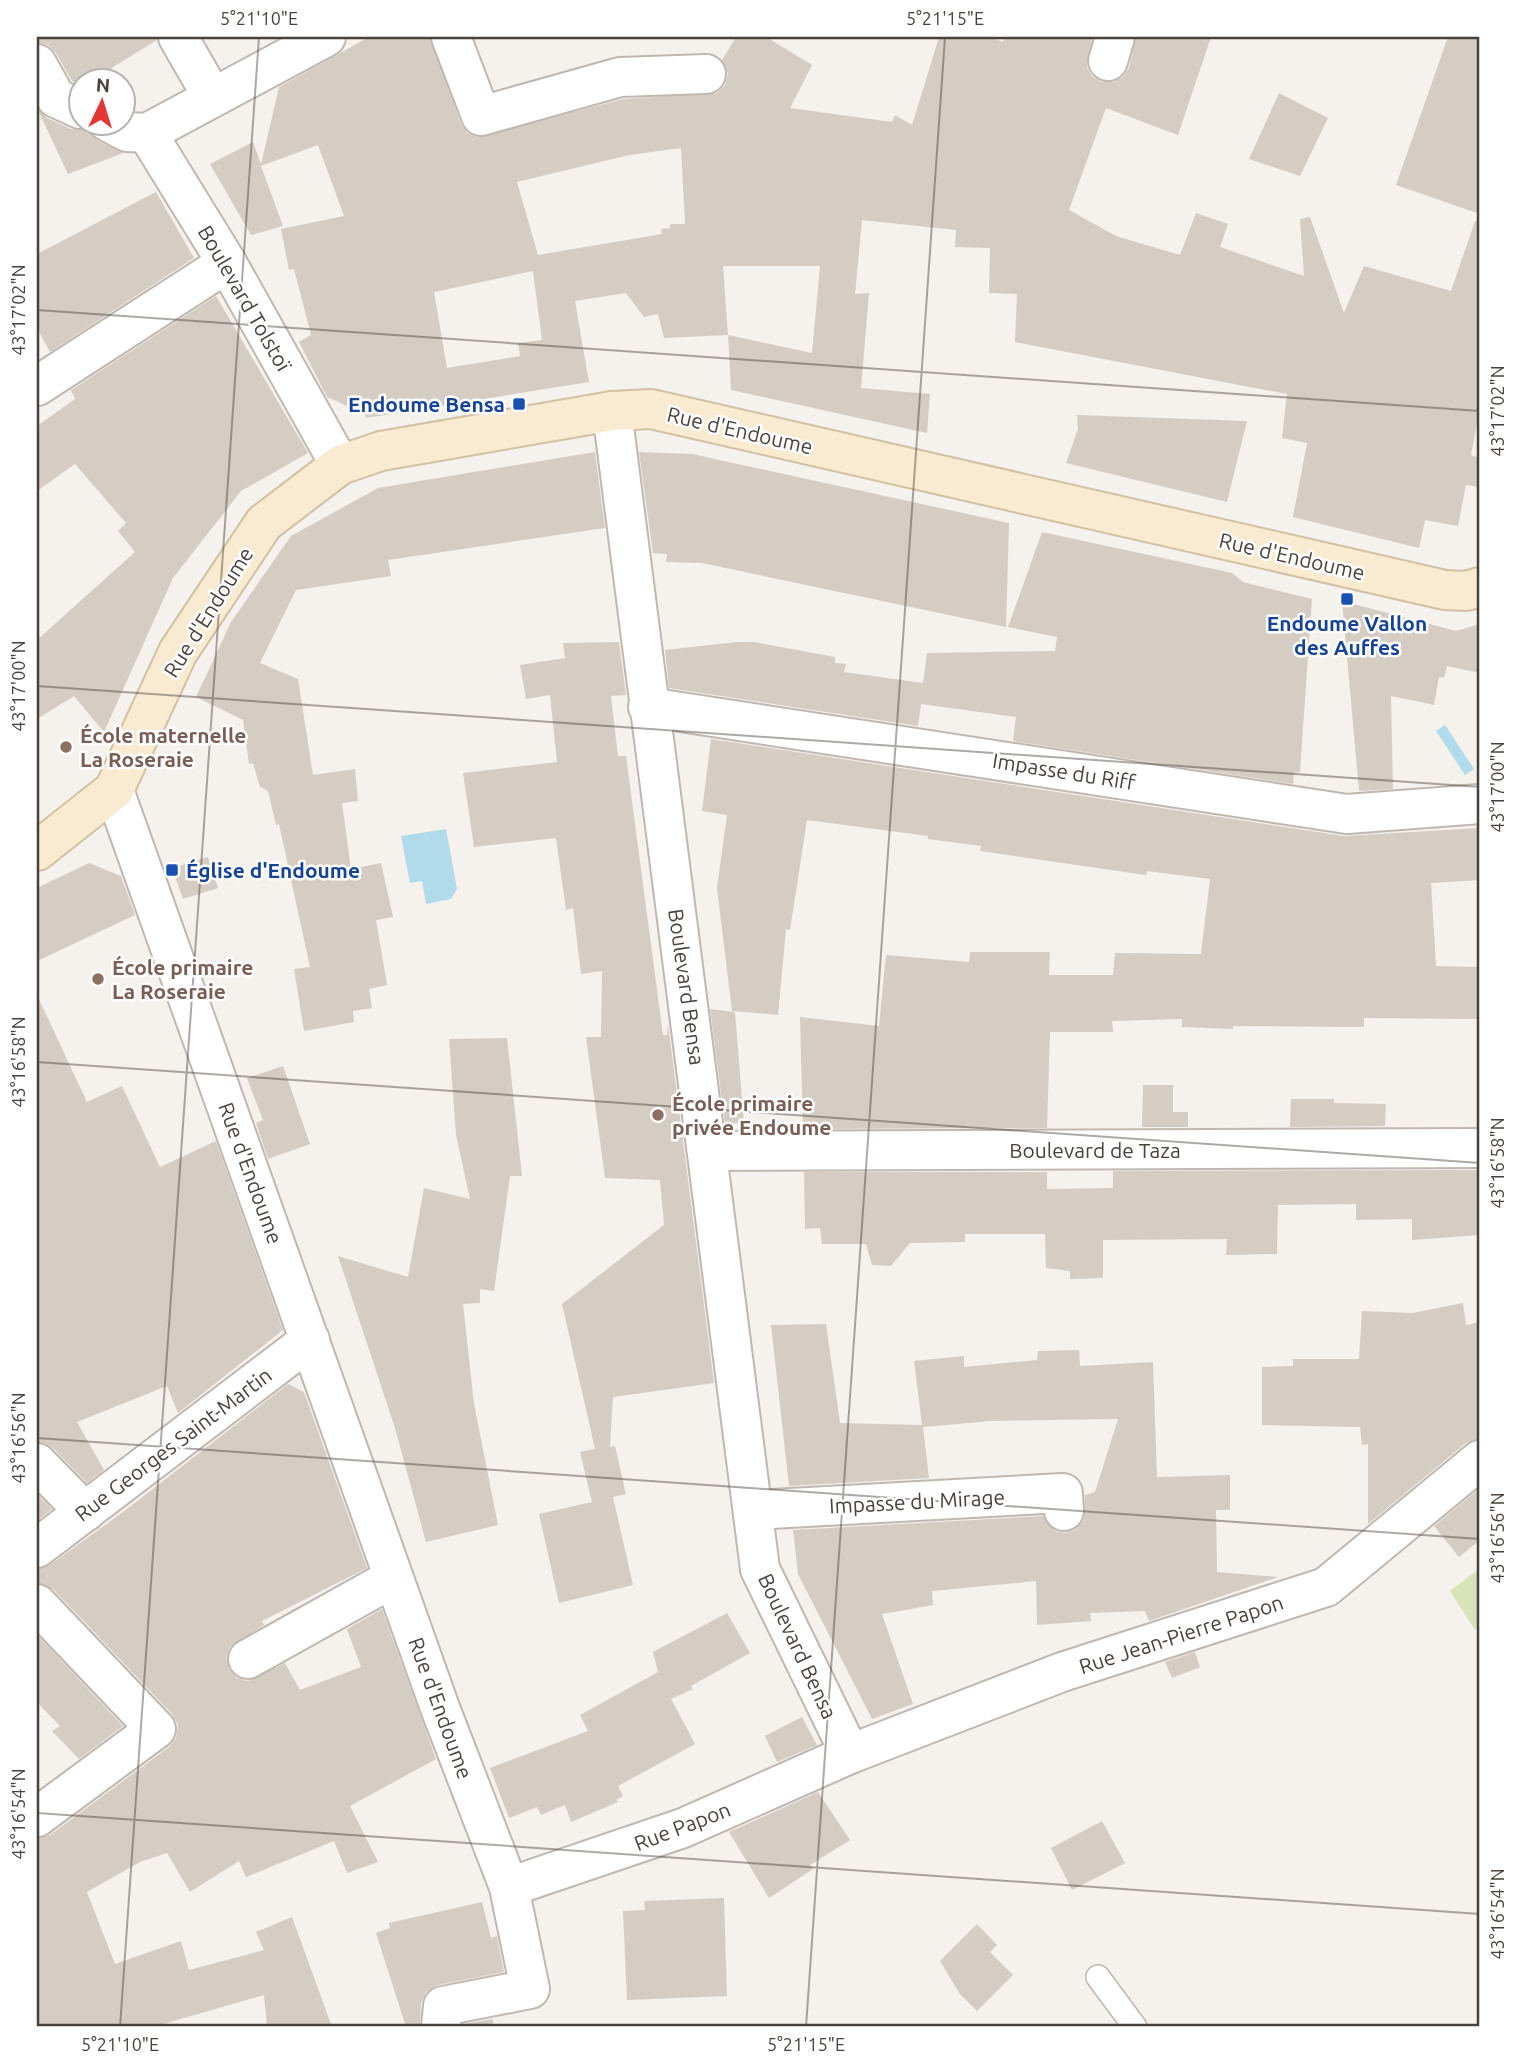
<svg xmlns="http://www.w3.org/2000/svg" width="1517" height="2064" font-family="Ubuntu,sans-serif">
  <style>
    .green { fill: #d7e4ba }
    .water { fill: #b1daea }
    .building { fill: #d5ccc3; fill-rule: evenodd }
    .lines { fill: none; stroke-linecap: round; stroke-linejoin: round }
    .lane-casing { stroke: #c0b8b0; stroke-width: 26 }
    .street-casing { stroke: #c0b8b0; stroke-width: 42 }
    .secondary-casing { stroke: #d2c0a3; stroke-width: 42 }
    .lane { stroke: #fff; stroke-width: 23 }
    .street { stroke: #fff; stroke-width: 38 }
    .secondary { stroke: #f9ebd2; stroke-width: 38 }
    .ticks { fill: none; stroke: #49413b; stroke-width: 2; stroke-opacity: 0.45 }
    .transit-dot { fill: #1a4fb4; stroke: #fff; stroke-width: 2.5 }
    .education-dot { fill: #8d6e63; stroke: #fff; stroke-width: 2.5 }
    .labels { text-anchor: middle; dominant-baseline: central; stroke-width: 5; stroke-linejoin: round; paint-order: stroke }
    .street-label { font-size: 21px; fill: #49413b; stroke: #fff }
    .transit-label { font-size: 21px; font-weight: bold; fill: #164399; stroke: #fff; text-anchor: end }
    .education-label { font-size: 21px; font-weight: bold; fill: #785e54; stroke: #fff; text-anchor: start }
    .neatline { fill: none; stroke: #49413b; stroke-width: 2.5 }
    .ticks-label { font-size: 18px; text-anchor: middle; fill: #49413b }
  </style>
  <rect width="100%" height="100%" fill="#f5f1ed"/>
  <path class="green" d="M1480,1568V1626L1475,1630L1450,1591Z"/>
  <g class="water">
    <path d="M1445,725L1474,769L1465,775L1436,731Z"/>
    <path d="M446,829L457,889L451,899L426,904L422,881L410,883L401,836Z"/>
  </g>
  <g class="building">
    <path d="M37,37H156L157,40L92,80H80V85L72,81L56,53L48,45L37,42Z"/>
    <path d="M369,37H430L461,124L467,133L477,137L623,99L717,93L725,85L728,74L722,60L736,37H766L812,65L790,108L892,122L895,115L912,125L939,37H990L1003,42L1004,37H1092L1087,67L1092,76L1101,82H1113L1123,77L1129,68L1136,37H1211L1178,135L1106,108L1069,210L1116,236L1180,255L1196,213L1228,224L1220,247L1304,276L1300,219L1310,217L1344,313L1364,266L1451,291L1475,221L1480,222V407L1471,455L1480,458V487L1466,485L1458,526L1425,520L1419,548L1293,517L1307,443L1282,438L1287,394L1015,342L1017,294L989,293L990,248L955,247L956,230L862,220L855,294L869,293L861,388L930,394L927,433L731,390L728,335L812,353L820,266H723L728,335L664,338L658,314L644,317L626,293L575,301L589,382L366,418L365,414L327,397L299,342L311,335L294,269L289,270L281,229L344,216L318,145L261,166L283,226L251,235L210,164L253,142L261,164L279,87ZM681,148L685,224H670V228L661,229L662,234L538,255L517,182L629,155ZM533,271L542,340L518,343L520,356L447,368L434,292Z"/>
    <path d="M1448,37H1480V214L1396,185Z"/>
    <path d="M1279,93L1328,118L1300,176L1249,159Z"/>
    <path d="M37,108L47,118L71,129H88L98,141L123,153L68,174Z"/>
    <path d="M156,192L194,258L50,352L37,328V254Z"/>
    <path d="M216,296L308,453L241,491L173,578L104,732L74,696L37,719V640L135,552L118,531L126,523L75,464L37,491V426L75,399L71,390Z"/>
    <path d="M1077,415L1247,421L1227,502L1066,463L1078,429Z"/>
    <path d="M595,452L605,528L388,560L391,576L296,590L260,663L298,679L313,775L355,769L358,801L342,803L351,869L381,863L393,917L376,920L387,985L369,989L372,1008L353,1011L354,1022L304,1031L294,969L310,967L279,824L276,825L268,791L260,787L253,763L249,764L243,720L196,697L231,622L291,536L378,488Z"/>
    <path d="M639,452L692,454L1009,523L1006,627L702,563L666,562L667,554L653,553Z"/>
    <path d="M1042,532L1232,573L1243,582L1312,599L1300,772L1294,773L1293,784L1013,741L1016,717L921,704L918,726L669,688L665,650L737,642H754L835,657V663L846,664L844,672L923,683L927,653L1055,651L1057,637L1008,627Z"/>
    <path d="M1342,601L1456,631L1480,624V673L1447,666L1444,678L1439,677L1434,705L1391,696L1393,789L1359,791Z"/>
    <path d="M619,642L626,695L611,696L618,756H626L663,1035H667L668,1024L714,1383L613,1397L610,1447L615,1446L626,1494L613,1497L633,1585L559,1603L539,1514L592,1502L580,1452L595,1449L562,1304L664,1225L660,1180L605,1178L586,1037H601L602,971L581,974L573,908L566,910L556,838L474,847L463,773L557,762L550,695L526,699L520,665L565,658L563,643Z"/>
    <path d="M711,739L1344,836L1480,828V880L1431,883L1436,966L1480,967V1019L1364,1018V1027L1233,1026V1029L1182,1027V1019L1112,1021L1113,1032H1050L1047,1128L803,1129L800,1017L879,1026L886,955L969,962L970,952H1050L1049,975H1113L1115,953L1201,954L1210,879L1147,871L1146,875L980,851L981,846L928,839V836L807,820L790,930L786,929L778,1015L732,1011L717,888L727,815L702,811Z"/>
    <path d="M208,857L218,888L183,899L172,868Z"/>
    <path d="M89,863L121,876L135,915L37,961V888Z"/>
    <path d="M37,995L87,1102L122,1086L160,1167L216,1141L283,1330L178,1413L167,1386L77,1422L104,1470L87,1483L53,1448L37,1442Z"/>
    <path d="M710,1009L735,1012L744,1123L725,1124Z"/>
    <path d="M507,1038L522,1176H510L494,1291L480,1289V1303L463,1304L474,1404L498,1525L426,1542L395,1428L338,1256L408,1277L424,1188L470,1199L456,1135L449,1039Z"/>
    <path d="M283,1066L310,1144L268,1159L256,1123L263,1120L247,1078Z"/>
    <path d="M1143,1085H1173V1112H1188V1127H1142Z"/>
    <path d="M1291,1099H1334V1103L1386,1104L1385,1126L1290,1127Z"/>
    <path d="M1480,1170V1235L1412,1240V1219L1356,1220V1204L1278,1205L1277,1254L1226,1255L1227,1239L1103,1240V1278L1070,1279V1271L1046,1268L1045,1234H965V1242L910,1243L891,1266L872,1265L866,1244H822L820,1228L805,1229L804,1172H1047V1189L1113,1188V1171Z"/>
    <path d="M1463,1303L1466,1325L1480,1322V1439L1466,1443L1368,1524V1444L1362,1445L1360,1427L1262,1425V1367L1293,1366V1359H1359L1362,1311L1413,1313Z"/>
    <path d="M826,1324L840,1423L922,1425L914,1361L964,1356V1367L1037,1360L1038,1351L1079,1350L1080,1366L1153,1362L1157,1477L1230,1475V1510H1216L1217,1572L1278,1577L1149,1621L1145,1611L1090,1613L1091,1621L1037,1625L1036,1581L932,1591L933,1605L882,1614L913,1704L872,1719L798,1574L793,1530L1043,1516L1055,1531L1066,1533L1075,1530L1084,1520L1085,1495L1095,1492L1118,1419L991,1421L923,1427L929,1478L789,1486L771,1325Z"/>
    <path d="M288,1384L304,1392L367,1568L262,1621L264,1625L230,1647L226,1658L229,1669L237,1678L248,1681L285,1663L300,1690L361,1667L347,1629L382,1609L436,1759L350,1806L378,1862L347,1873L334,1841L246,1877L239,1861L190,1892L167,1853L140,1862L87,1892L115,1964L181,1941L189,1970L264,1950L256,1932L292,1917L332,2027H267L264,1995L153,2027H37V1838L50,1835L169,1747L176,1738L178,1725L172,1714L53,1589L37,1583V1569L50,1565L127,1509Z"/>
    <path d="M1480,1488V1540L1459,1557L1434,1526Z"/>
    <path d="M37,1494L52,1509L37,1521Z"/>
    <path d="M727,1613L750,1653L691,1686L693,1689L671,1699L695,1744L618,1786L623,1796L616,1800L618,1802L571,1822L565,1805L541,1815L537,1807L509,1818L490,1768L588,1731L580,1715L658,1672L653,1652Z"/>
    <path d="M37,1635L123,1726L79,1759L52,1731L60,1726L37,1702Z"/>
    <path d="M1195,1652L1200,1667L1172,1678L1165,1662Z"/>
    <path d="M802,1717L817,1745L777,1762L765,1736Z"/>
    <path d="M818,1792L850,1840L810,1865L813,1869L769,1898L729,1832Z"/>
    <path d="M1102,1821L1125,1863L1072,1890L1051,1848Z"/>
    <path d="M724,1898L727,1996L627,2000L623,1911L645,1910L644,1901Z"/>
    <path d="M482,1902L491,1938L497,1936L504,1972L438,1985L426,1992L421,2003L420,2027H406L376,1933L390,1928L389,1923Z"/>
    <path d="M977,1924L997,1945L990,1952L1013,1975L977,2011L960,1994L940,1961Z"/>
    <path d="M493,2019V2027H463V2024Z"/>
  </g>
  <g class="lines">
    <g class="lane-casing">
      <path id="lane" d="M1098,1977L1135,2027"/>
    </g>
    <g class="street-casing">
      <g id="street">
        <path d="M178,37L212,96"/>
        <path d="M451,37L481,116L620,77L706,74"/>
        <path d="M1108,61L1115,37"/>
        <path d="M37,64L56,98L80,109"/>
        <path d="M108,122L127,132L147,133"/>
        <path d="M147,133L227,263L340,465"/>
        <path d="M147,133L326,37"/>
        <path d="M37,386L227,263"/>
        <path d="M612,411L760,1569L850,1754"/>
        <path d="M648,707L1347,814L1480,804"/>
        <path d="M114,790L440,1708L509,1887L530,1989L443,2006L441,2027"/>
        <path d="M709,1151L1480,1148"/>
        <path d="M37,1463L85,1512"/>
        <path d="M753,1510L1063,1493L1064,1511"/>
        <path d="M37,1548L310,1340"/>
        <path d="M37,1604L156,1729L37,1817"/>
        <path d="M248,1659L393,1578"/>
        <path d="M509,1887L683,1828L850,1754L1062,1672L1326,1587L1480,1460"/>
      </g>
    </g>
    <g class="secondary-casing">
      <path id="secondary" d="M37,851L114,790L178,652L264,523L340,465L381,451L612,411L651,409L1445,590L1466,591L1480,587"/>
    </g>
    <use href="#lane" class="lane"/>
    <use href="#street" class="street"/>
    <use href="#secondary" class="secondary"/>
  </g>
  <path class="ticks" d="M37,310L1480,411M37,686L1480,787M37,1062L1480,1163M37,1438L1480,1539M37,1813L1480,1914M120,2027L259,37M806,2027L945,37"/>
  <g class="transit-dot">
    <rect x="512" y="397" width="14" height="14" rx="3.5"/>
    <rect x="1340" y="592" width="14" height="14" rx="3.5"/>
    <rect x="165" y="863" width="14" height="14" rx="3.5"/>
  </g>
  <g class="education-dot">
    <circle cx="66" cy="747" r="7"/>
    <circle cx="98" cy="979" r="7"/>
    <circle cx="658" cy="1115" r="7"/>
  </g>
  <g class="labels">
    <g class="street-label">
      <text transform="translate(245 298) rotate(60)">Boulevard Tolstoï</text>
      <text transform="translate(740 430) rotate(13)">Rue d'Endoume</text>
      <text transform="translate(1292 556) rotate(13)">Rue d'Endoume</text>
      <text transform="translate(208 612) rotate(-58)">Rue d'Endoume</text>
      <text transform="translate(1064 771) rotate(9)">Impasse du Riff</text>
      <text transform="translate(687 987) rotate(82)">Boulevard Bensa</text>
      <text x="1095" y="1150">Boulevard de Taza</text>
      <text transform="translate(251 1173) rotate(70)">Rue d'Endoume</text>
      <text transform="translate(173 1444) rotate(-37)">Rue Georges Saint-Martin</text>
      <text transform="translate(917 1501) rotate(-3)">Impasse du Mirage</text>
      <text transform="translate(1181 1634) rotate(-18)">Rue Jean-Pierre Papon</text>
      <text transform="translate(798 1646) rotate(65)">Boulevard Bensa</text>
      <text transform="translate(441 1708) rotate(70)">Rue d'Endoume</text>
      <text transform="translate(682 1826) rotate(-21)">Rue Papon</text>
    </g>
    <g class="transit-label">
      <text x="505" y="404">Endoume Bensa</text>
      <text x="1347" y="623" text-anchor="middle">Endoume Vallon<tspan x="1347" dy="24">des Auffes</tspan></text>
      <text x="186" y="870" text-anchor="start">Église d'Endoume</text>
    </g>
    <g class="education-label">
      <text x="80" y="735">École maternelle<tspan x="80" dy="24">La Roseraie</tspan></text>
      <text x="112" y="967">École primaire<tspan x="112" dy="24">La Roseraie</tspan></text>
      <text x="672" y="1103">École primaire<tspan x="672" dy="24">privée Endoume</tspan></text>
    </g>
  </g>
  <rect width="1517" height="2064" fill="none" stroke="#ffffff" stroke-width="77"/>
  <g transform="translate(102 102) rotate(4)"><circle r="33" fill="#ffffff" stroke="#b6b3b1" stroke-width="2"/>
  <path d="M0-5L12 26L0 18L-12 26Z" fill="#e43735"/>
  <text y="-10" font-size="19" font-weight="bold" text-anchor="middle" fill="#49413b">N</text>
  </g>
  <rect x="38" y="38" width="1440" height="1987" class="neatline"/>
  <g class="ticks-label">
    <text x="259" y="25">5°21'10"E</text>
    <text x="945" y="25">5°21'15"E</text>
    <text transform="translate(19 310) rotate(-90)" y="6">43°17'02"N</text>
    <text transform="translate(1498 411) rotate(-90)" y="6">43°17'02"N</text>
    <text transform="translate(19 686) rotate(-90)" y="6">43°17'00"N</text>
    <text transform="translate(1498 787) rotate(-90)" y="6">43°17'00"N</text>
    <text transform="translate(19 1062) rotate(-90)" y="6">43°16'58"N</text>
    <text transform="translate(1498 1163) rotate(-90)" y="6">43°16'58"N</text>
    <text transform="translate(19 1438) rotate(-90)" y="6">43°16'56"N</text>
    <text transform="translate(1498 1538) rotate(-90)" y="6">43°16'56"N</text>
    <text transform="translate(19 1814) rotate(-90)" y="6">43°16'54"N</text>
    <text transform="translate(1498 1914) rotate(-90)" y="6">43°16'54"N</text>
    <text x="120" y="2051">5°21'10"E</text>
    <text x="806" y="2051">5°21'15"E</text>
  </g>
</svg>
